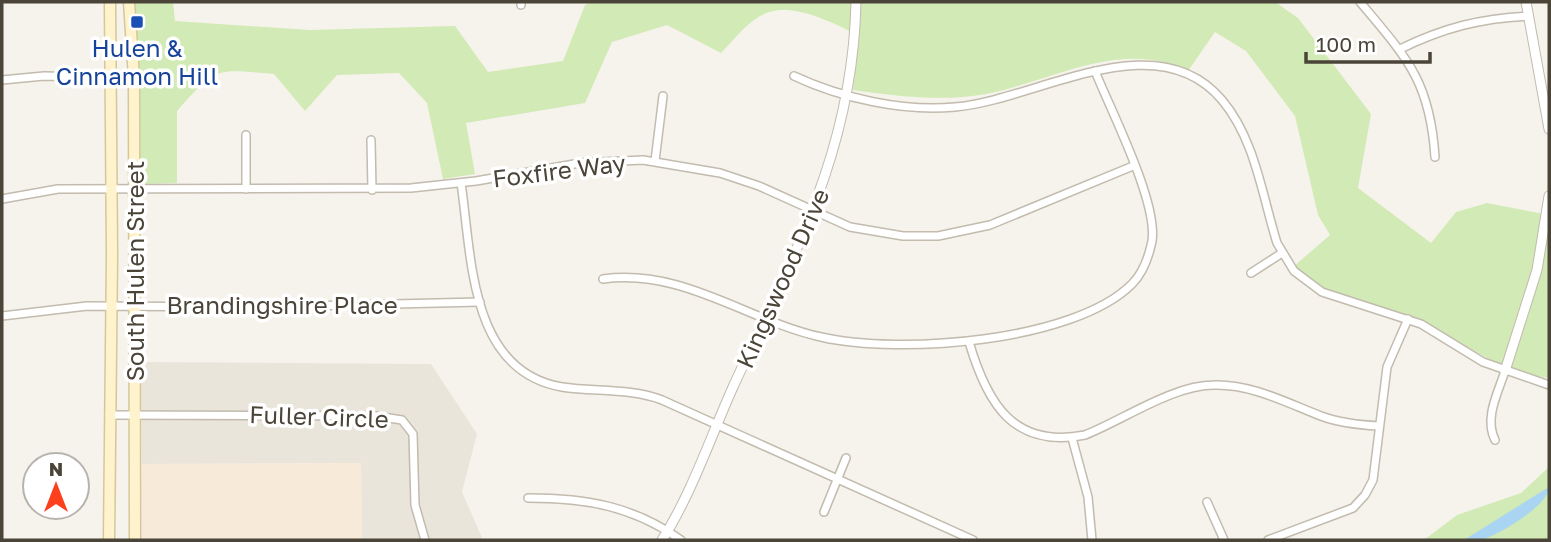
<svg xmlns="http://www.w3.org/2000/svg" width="1551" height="542" font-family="'Golos Text',sans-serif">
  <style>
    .residential { fill: #eae5da }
    .commercial { fill: #f7ead8 }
    .green { fill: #d2eab5 }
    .water { fill: #a9d4f2 }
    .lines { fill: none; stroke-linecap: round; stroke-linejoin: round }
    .minor-casing { stroke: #c2bbae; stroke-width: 10 }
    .tertiary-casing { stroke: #c2bbae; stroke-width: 11 }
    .secondary-casing { stroke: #d6c79b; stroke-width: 13 }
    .minor { stroke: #fff; stroke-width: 7 }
    .tertiary { stroke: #fff; stroke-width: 9 }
    .secondary { stroke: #fff3cd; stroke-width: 10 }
    .transit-dot { fill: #1a4fb4; stroke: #fff; stroke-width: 2.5 }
    .labels { text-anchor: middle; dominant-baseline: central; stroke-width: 7; stroke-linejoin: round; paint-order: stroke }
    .transit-label { font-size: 24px; fill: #164399; stroke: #fff }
    .street-label { font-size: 24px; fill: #4b4439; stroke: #fff }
  </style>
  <rect width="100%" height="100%" fill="#f6f3ec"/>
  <path class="residential" d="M141,362L431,364L477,434L462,492L483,540H362L361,463L142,464Z"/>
  <path class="commercial" d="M361,463L362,540H142V464Z"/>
  <g class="green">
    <path d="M134,2H173L175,21L310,30L455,26L488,72L563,61L585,5L593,2H1275L1298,18L1371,114L1358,188L1431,243L1456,212L1487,203L1549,215V378L1524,374L1491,360L1413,318L1329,294L1293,267L1330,235L1318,215L1295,116L1246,51L1215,32L1188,71C1120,38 1054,81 986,94C941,102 898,96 853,90L859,38C845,27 831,22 815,16C764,0 754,18 721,53L667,25L612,42L585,103L466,123L475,174L443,179L427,103L399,73L337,75L305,111L274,74C214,69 217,66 177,111V183L145,184L139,175Z"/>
    <path d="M1549,467V540H1424L1457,515L1521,493Z"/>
  </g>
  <path class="water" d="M1549,487C1549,505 1498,536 1481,540C1476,541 1469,540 1464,540Z"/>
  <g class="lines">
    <g class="minor-casing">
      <g id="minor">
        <path d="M521,2V5"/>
        <path d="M1360,2C1407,58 1430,81 1435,157"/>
        <path d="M1400,49C1443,28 1481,18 1529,16"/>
        <path d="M794,76C841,98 903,112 955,107C1037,100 1156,21 1222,100C1255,139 1262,195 1277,243L1294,271L1322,292L1421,324L1483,362L1549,385"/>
        <path d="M2,80L44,76L134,78"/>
        <path d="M246,135V189"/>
        <path d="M371,140L372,190"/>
        <path d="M655,161L663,96"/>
        <path d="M461,183C472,257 469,371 562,387C595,392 630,388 662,400L973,540"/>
        <path d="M2,199L58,189L411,188L476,181L580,163L643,160L720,173L759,186L850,227L903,236H938L990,225L1133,166"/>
        <path d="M1251,273L1282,253"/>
        <path d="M603,279C683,268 748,321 821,337C899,355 1074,342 1132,284C1143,273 1149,256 1152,241C1158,202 1111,111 1095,71"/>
        <path d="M2,316L87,306L265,307L480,302"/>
        <path d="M969,342C987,403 1013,449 1085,435C1123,420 1173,385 1214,385C1252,384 1287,403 1321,416C1339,423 1360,425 1379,426"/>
        <path d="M109,415L376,416L402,420L413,434L415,505L425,540"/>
        <path d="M1072,438L1088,497L1092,540"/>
        <path d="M1495,440C1484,418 1498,393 1505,371"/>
        <path d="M528,498C586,498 633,506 681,540"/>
        <path d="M1207,502L1224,540"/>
        <path d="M824,512L846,458"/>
        <path d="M1268,540L1353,508L1365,495L1373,480L1387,367L1408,319"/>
      </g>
    </g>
    <g class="tertiary-casing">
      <g id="tertiary">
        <path d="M1526,2L1549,129"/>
        <path d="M1505,371L1537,270L1549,196"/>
        <path d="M662,540C691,495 711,436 733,387C793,256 853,150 856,2"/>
      </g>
    </g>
    <g class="secondary-casing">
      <g id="secondary">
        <path d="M129,2L134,78L135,540"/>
        <path d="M109,540L112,255L110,2"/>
      </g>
    </g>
    <use href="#minor" class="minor"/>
    <use href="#tertiary" class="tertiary"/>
    <use href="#secondary" class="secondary"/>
  </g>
  <rect class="transit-dot" x="130" y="15" width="14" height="14" rx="3.5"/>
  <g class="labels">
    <g class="transit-label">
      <text x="137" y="47">Hulen &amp;<tspan x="137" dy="28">Cinnamon Hill</tspan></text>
    </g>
    <g class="street-label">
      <text transform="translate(559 170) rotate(-7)">Foxfire Way</text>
      <text transform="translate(134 271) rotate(-90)">South Hulen Street</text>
      <text transform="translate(782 278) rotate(-66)">Kingswood Drive</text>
      <text x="282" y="304">Brandingshire Place</text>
      <text transform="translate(319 416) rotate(2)">Fuller Circle</text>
    </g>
  </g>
  <rect width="1551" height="542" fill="none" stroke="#4b4439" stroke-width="7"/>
  <g transform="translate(56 486)"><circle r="33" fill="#ffffff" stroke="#b7b4b0" stroke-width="2"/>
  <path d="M0-5L12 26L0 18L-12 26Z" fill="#fc3f1d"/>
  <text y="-10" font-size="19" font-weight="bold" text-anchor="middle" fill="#4b4439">N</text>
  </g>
  <path d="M1306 52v10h124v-10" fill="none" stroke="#4b4439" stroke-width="3.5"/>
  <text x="1316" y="52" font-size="21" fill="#4b4439" stroke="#ffffff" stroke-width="5" paint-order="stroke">100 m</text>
</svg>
